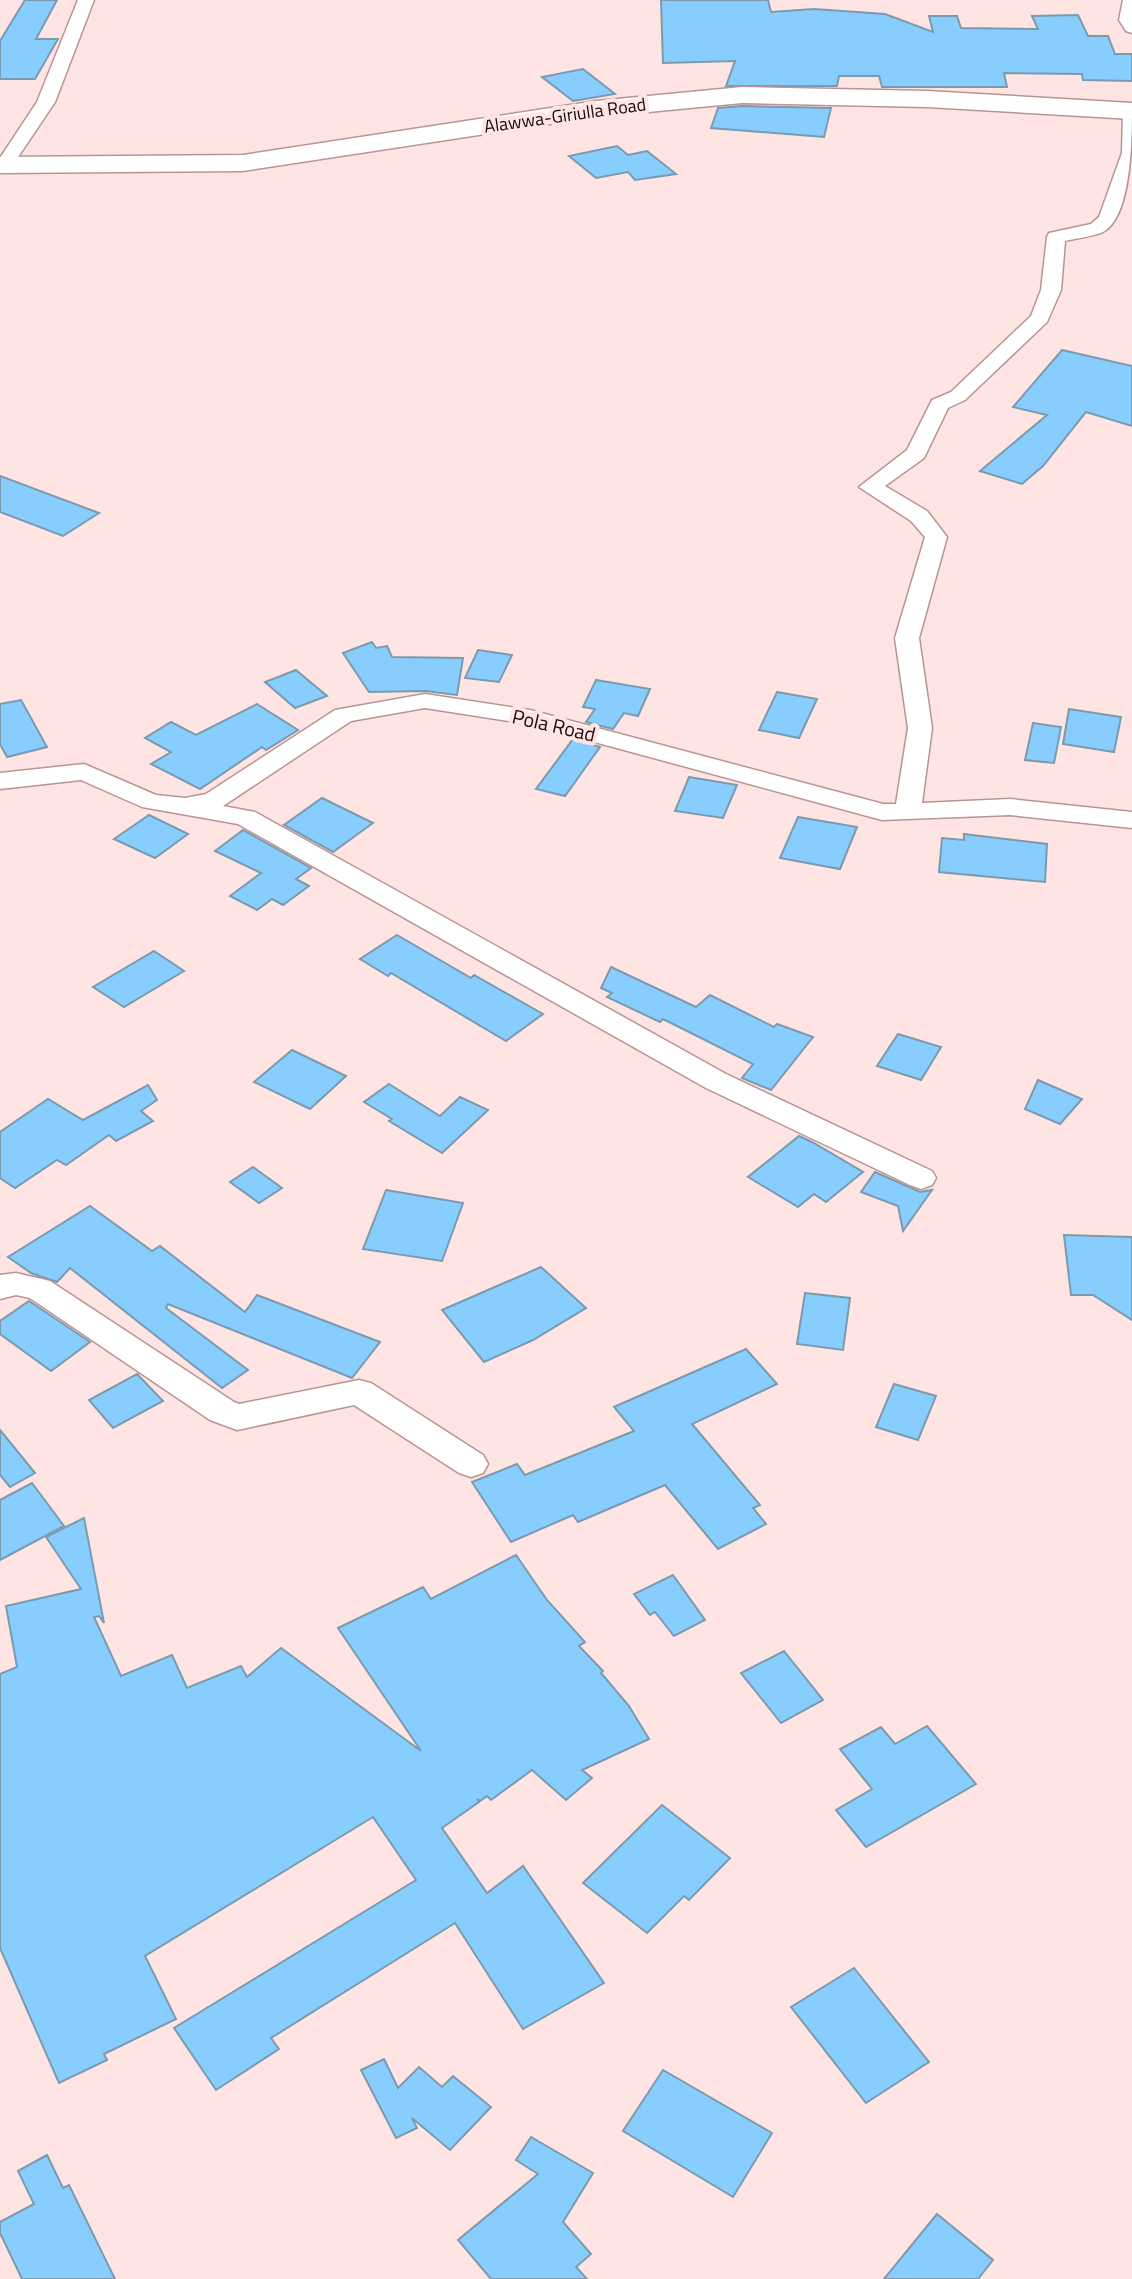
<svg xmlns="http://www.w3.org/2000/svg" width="1132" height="2279" font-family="'Titillium Web',sans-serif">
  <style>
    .building { fill: #87cefe; stroke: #7c9aaf; stroke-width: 2 }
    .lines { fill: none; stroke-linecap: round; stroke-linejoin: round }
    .minor-casing { stroke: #ba9491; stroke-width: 3 }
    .primary-casing { stroke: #ba9491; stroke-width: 3 }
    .minor { fill: #fff; fill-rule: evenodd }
    .primary { fill: #fff; fill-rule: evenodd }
    .labels { text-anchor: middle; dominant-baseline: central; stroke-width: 8; stroke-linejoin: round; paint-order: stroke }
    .far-street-label { font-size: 18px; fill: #180b0b; stroke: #fee5e3 }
    .street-label { font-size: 20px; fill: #180b0b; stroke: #fee5e3 }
  </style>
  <rect width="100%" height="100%" fill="#fee5e3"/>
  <g class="building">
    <path d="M25,0H57L36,39H58L35,79H0V41Z"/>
    <path d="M661,0H768L771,12L814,9L885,14L933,32L929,16H957L961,28L1038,29L1032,16L1078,15L1088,36H1108L1115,54H1132V81L1083,80L1082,74L1004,73L1007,87H882L879,76H839L837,86H726L735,61L663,63Z"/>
    <path d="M583,69L615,94L573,101L542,77Z"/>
    <path d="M742,106L831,108L824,137L711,128L718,108Z"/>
    <path d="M617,146L628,155L647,151L676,174L635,180L628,172L596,178L569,156Z"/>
    <path d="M1062,350L1132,366V426L1086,412L1043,466L1022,484L980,471L1047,415L1013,407Z"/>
    <path d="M0,476L99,513L63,536L0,512Z"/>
    <path d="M372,642L376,648L387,646L392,657L463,658L457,695L425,691L369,692L343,653Z"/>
    <path d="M478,650L512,655L499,682L465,678Z"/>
    <path d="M296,670L327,696L295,708L265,682Z"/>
    <path d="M596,680L650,689L638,716L624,713L613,729L586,722L595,709L583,707Z"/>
    <path d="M777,692L817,699L799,738L759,730Z"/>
    <path d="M21,700L47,747L7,757L0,744V704Z"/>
    <path d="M257,704L298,730L266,750L262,747L200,789L151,764L171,752L145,738L171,722L196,735Z"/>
    <path d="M1069,709L1121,717L1114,752L1063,744Z"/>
    <path d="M1033,723L1061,727L1054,763L1025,760Z"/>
    <path d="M573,739L600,747L565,796L536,789Z"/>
    <path d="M689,777L737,785L723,818L675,811Z"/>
    <path d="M322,798L373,823L333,852L284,825Z"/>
    <path d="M149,815L188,834L155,858L114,839Z"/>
    <path d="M798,817L857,827L840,869L780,858Z"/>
    <path d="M243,830L311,868L296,879L309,886L283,905L272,899L257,910L230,896L261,873L215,851Z"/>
    <path d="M964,834L1047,844L1045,882L939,872L942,838L964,840Z"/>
    <path d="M397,935L471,978L474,975L543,1014L506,1041L391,973L388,976L360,959Z"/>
    <path d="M154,951L184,971L124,1007L93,987Z"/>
    <path d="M611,967L696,1007L710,995L774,1027L777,1024L813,1037L771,1090L742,1078L753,1064L663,1019L660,1022L607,997L612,993L601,988Z"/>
    <path d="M898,1034L941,1047L921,1080L877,1066Z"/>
    <path d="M292,1050L346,1076L310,1109L254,1082Z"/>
    <path d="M1038,1080L1082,1099L1060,1124L1025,1109Z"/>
    <path d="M389,1084L440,1116L460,1097L488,1110L442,1153L389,1121L392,1119L364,1102Z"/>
    <path d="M148,1085L157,1100L141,1111L153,1121L116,1141L109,1135L66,1165L57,1160L15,1188L0,1178V1132L48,1099L83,1120Z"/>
    <path d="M799,1136L812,1142L863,1172L826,1202L814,1194L798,1207L748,1177Z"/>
    <path d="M253,1167L282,1188L259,1203L230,1182Z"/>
    <path d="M875,1172L920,1192L932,1190L903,1231L898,1206L861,1192Z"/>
    <path d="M386,1190L463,1203L442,1261L363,1249Z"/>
    <path d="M90,1206L152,1251L160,1246L245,1312L257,1295L380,1342L352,1378L168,1304L166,1308L248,1370L222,1388L70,1268L57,1282L31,1273L8,1257Z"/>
    <path d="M1064,1235L1132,1237V1320L1093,1295H1071Z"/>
    <path d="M541,1267L586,1308L533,1340L484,1362L442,1310Z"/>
    <path d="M805,1293L850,1298L843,1350L797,1344Z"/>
    <path d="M29,1301L90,1342L51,1371L0,1334V1321Z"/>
    <path d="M746,1349L777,1384L692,1424L760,1505L753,1508L766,1524L718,1549L665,1485L578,1522L573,1515L511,1542L472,1482L517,1464L525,1475L634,1431L614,1407Z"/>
    <path d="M137,1374L163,1401L113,1428L89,1400Z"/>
    <path d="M894,1384L936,1396L918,1440L876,1427Z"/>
    <path d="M0,1430L35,1473L10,1487L0,1475Z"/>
    <path d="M32,1483L64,1526L0,1560V1500Z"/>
    <path d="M84,1518L104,1623L99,1616L94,1617L121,1676L172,1655L187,1688L241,1666L247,1677L281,1648L421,1751L338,1628L423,1587L431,1599L516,1555L547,1600L585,1642L579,1646L603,1671L601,1673L629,1706L649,1739L582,1770L592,1778L566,1800L532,1770L491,1800L487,1796L480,1801L477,1799L479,1802L442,1828L487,1893L523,1866L604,1983L523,2029L455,1923L271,2038L279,2049L216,2090L174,2028L416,1880L373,1817L145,1956L176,2019L104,2054L107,2060L59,2083L0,1948V1674L17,1667L6,1606L81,1589L46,1537Z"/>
    <path d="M673,1575L705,1620L674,1636L655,1612L650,1615L634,1594Z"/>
    <path d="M784,1651L823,1700L781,1723L741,1673Z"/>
    <path d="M927,1726L976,1784L866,1847L836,1810L872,1789L840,1749L881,1727L895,1744Z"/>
    <path d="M662,1805L730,1858L689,1900L684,1896L647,1933L583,1883Z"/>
    <path d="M854,1968L929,2062L866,2103L791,2007Z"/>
    <path d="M384,2059L398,2088L419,2067L442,2087L453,2076L491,2107L450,2150L412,2118L417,2128L396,2138L361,2070Z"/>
    <path d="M663,2070L772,2133L733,2197L623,2131Z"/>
    <path d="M531,2137L593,2173L563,2222L591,2254L576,2267L587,2279H491L458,2240L538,2174L516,2160Z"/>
    <path d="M47,2155L63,2188L69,2185L115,2279H22L0,2233V2222L34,2204L18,2171Z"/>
    <path d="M937,2214L993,2260L978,2279H884Z"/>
  </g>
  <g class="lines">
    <g class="minor-casing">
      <g id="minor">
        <path d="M78,0H94L55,102L10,169H0V158L37,102Z"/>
        <path d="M1123,0H1132V33L1126,31L1119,20Z"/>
        <path d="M1132,106C1132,137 1132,217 1103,232C1092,237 1077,238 1065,241L1061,290L1047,322L965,400L948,408L924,458L885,486L927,511L947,537L919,638L932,728L922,803L1010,799L1132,812V828L1010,815L882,820L528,724L425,708L351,721L223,806L255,812L726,1074L932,1171L936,1178L932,1185L921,1189L910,1185L706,1088L238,824L142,807L81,780L0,789V773L84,764L156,795L185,798L206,794L335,710L425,694L530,710L883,804H896L908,728L895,638L925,537L911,521L859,487L907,450L932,400L951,392L1031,316L1041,290L1047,237L1049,233L1091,224L1099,217L1122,153L1123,111Z"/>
        <path d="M16,1273L50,1281L234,1402L239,1404L359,1380L371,1383L483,1455L488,1464L483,1473L471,1477L459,1473L354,1405L237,1430L210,1420L30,1298L16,1295L0,1299V1275Z"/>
      </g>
    </g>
    <g class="primary-casing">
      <path id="primary" d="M742,87L927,91L1132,103V119L927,107L742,103L596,117L243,171L0,173V157L243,155L596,101Z"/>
    </g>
    <use href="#minor" class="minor"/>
    <use href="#primary" class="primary"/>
  </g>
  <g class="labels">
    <g class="far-street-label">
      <text transform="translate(565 115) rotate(-8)">Alawwa-Giriulla Road</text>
    </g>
    <g class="street-label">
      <text transform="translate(554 725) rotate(13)">Pola Road</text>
    </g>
  </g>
</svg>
